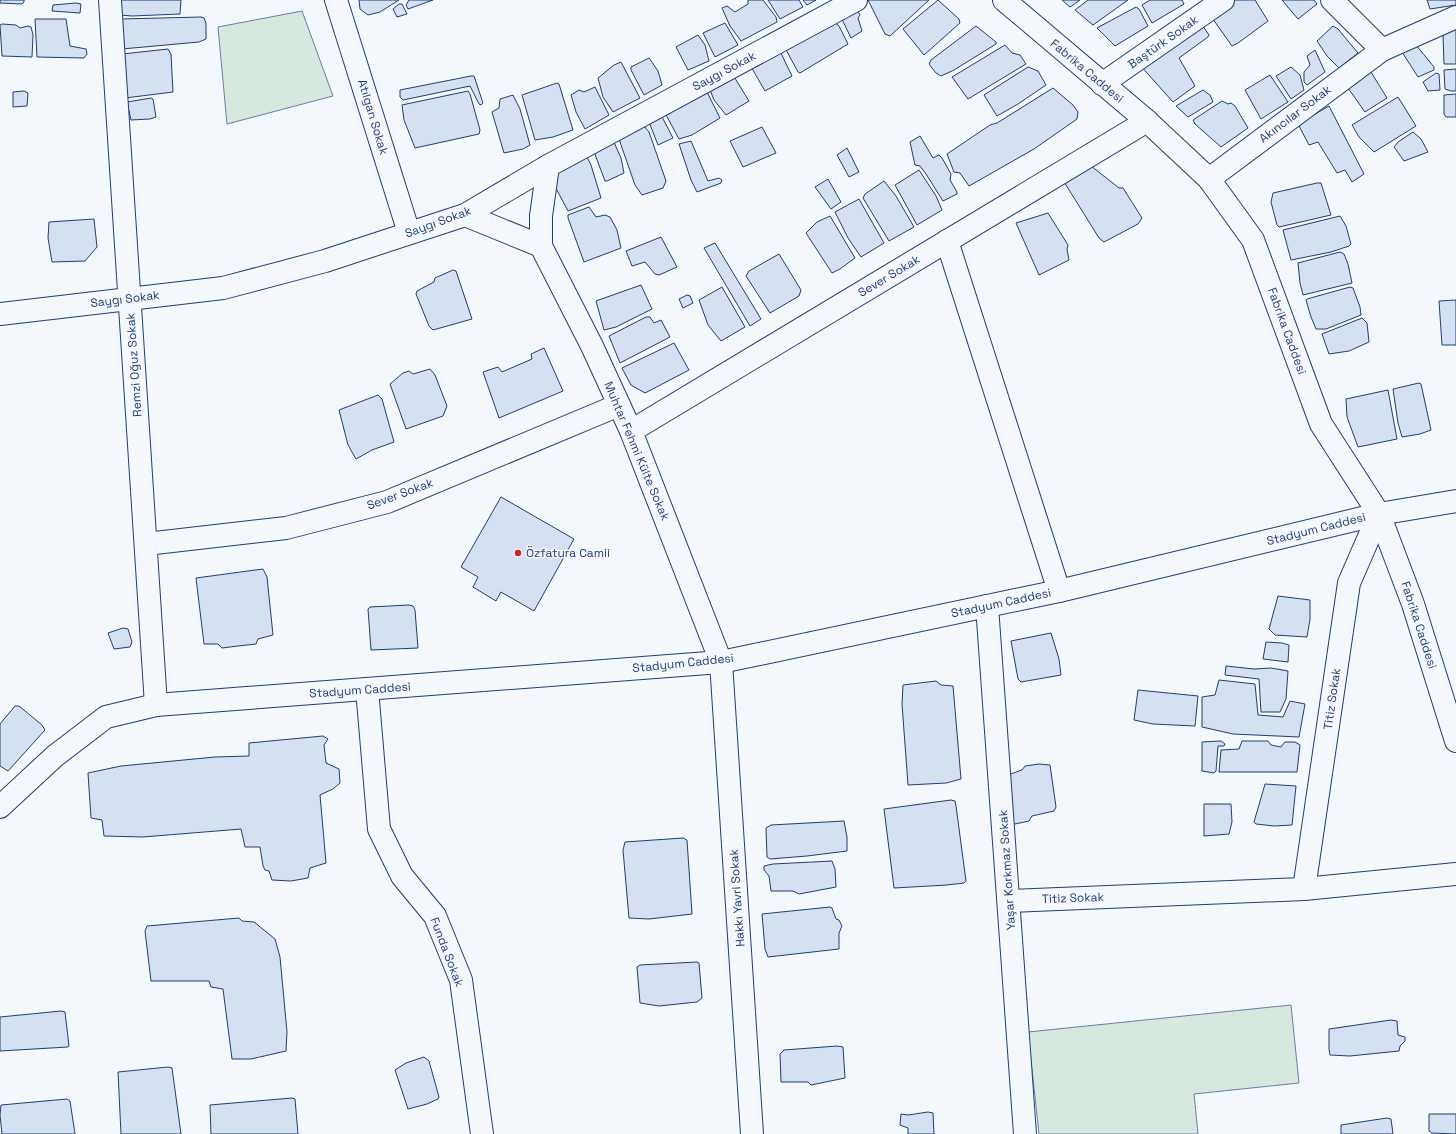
<svg xmlns="http://www.w3.org/2000/svg" width="1456" height="1134" font-family="'Space Grotesk',sans-serif">
  <style>
    .green { fill: #d7e8df; stroke: #687fa3 }
    .building { fill: #d5e0f0; stroke: #1d3f73 }
    .lines { fill: none; stroke-linecap: round; stroke-linejoin: round }
    .minor-casing { stroke: #1d3f73; stroke-width: 24 }
    .tertiary-casing { stroke: #1d3f73; stroke-width: 24 }
    .minor { stroke: #f4f7fb; stroke-width: 22 }
    .tertiary { stroke: #f4f7fb; stroke-width: 22 }
    .poi-dot { fill: #c62828; stroke: #f4f7fb; stroke-width: 1.5 }
    .labels { text-anchor: middle; dominant-baseline: central; stroke-width: 3; stroke-linejoin: round; paint-order: stroke }
    .street-label { font-size: 12px; fill: #1d3f73; stroke: #f4f7fb }
    .poi-label { font-size: 12px; fill: #1d3f73; stroke: #f4f7fb; text-anchor: start }
  </style>
  <rect width="100%" height="100%" fill="#f4f7fb"/>
  <g class="green">
    <path d="M302,11L333,96L227,124L218,27Z"/>
    <path d="M1291,1005L1299,1083L1194,1094L1198,1134H1039L1028,1032Z"/>
  </g>
  <g class="building">
    <path d="M0,0H24V2L22,4L0,3Z"/>
    <path d="M119,0H181L180,14L132,16L120,15Z"/>
    <path d="M359,0H399L380,12L368,15L360,9Z"/>
    <path d="M433,0L408,9L406,5L409,0Z"/>
    <path d="M748,0H763L776,17L777,22L741,41L730,26L722,8L727,6L735,12L748,4Z"/>
    <path d="M768,0H799L803,7L780,19Z"/>
    <path d="M803,0H816L807,5Z"/>
    <path d="M868,0H929L890,36L885,34Z"/>
    <path d="M938,0L959,19L960,23L924,55L903,29Z"/>
    <path d="M1062,0H1080L1070,7Z"/>
    <path d="M1088,0H1128L1093,25L1075,10Z"/>
    <path d="M1150,0H1182L1184,4L1152,23L1142,5Z"/>
    <path d="M1231,0H1255L1268,21L1238,43L1232,46L1210,15Z"/>
    <path d="M1282,0H1314L1317,4L1298,19Z"/>
    <path d="M1427,0H1456V5L1430,9Z"/>
    <path d="M76,3L81,4L80,13L52,11L53,5Z"/>
    <path d="M399,4H402L407,14L397,17L393,9Z"/>
    <path d="M1136,7L1139,9L1148,26L1115,46L1097,28Z"/>
    <path d="M856,8L860,15L858,18L862,31L851,38L840,15Z"/>
    <path d="M201,17L204,18L206,23V39L199,42L122,49L121,19Z"/>
    <path d="M35,19H66L70,46L86,49L87,54L84,58L37,57Z"/>
    <path d="M833,21L839,26L848,44L800,73L798,72L784,46Z"/>
    <path d="M1200,22L1209,35L1208,37L1179,58L1195,86L1173,102L1139,64Z"/>
    <path d="M725,23L738,45L715,57L703,33Z"/>
    <path d="M2,24L16,25L20,28L28,26L31,27L33,35L32,57L2,56L0,25Z"/>
    <path d="M1456,25V64H1444L1443,35L1444,30Z"/>
    <path d="M976,26L996,42V44L954,70L941,76L936,73L929,64L931,60Z"/>
    <path d="M1333,26L1338,29L1358,53L1339,68L1327,56L1317,41Z"/>
    <path d="M698,35L705,45L709,61L688,70L676,47Z"/>
    <path d="M1005,45L1012,53L1020,55L1026,64L968,99L952,77Z"/>
    <path d="M1416,45L1434,67V70L1418,77L1402,52Z"/>
    <path d="M168,49L171,54L173,92L125,98L122,54Z"/>
    <path d="M779,49L792,76L765,91L750,65Z"/>
    <path d="M1315,50L1325,72L1307,85L1304,82V72L1310,65L1307,56Z"/>
    <path d="M649,58L658,71L662,85L644,95L631,70V67Z"/>
    <path d="M621,62L640,98L613,112L603,97L598,78L614,65Z"/>
    <path d="M1028,67L1038,71L1046,85L1018,104L997,116L984,95Z"/>
    <path d="M1291,67L1300,75L1304,90L1291,99L1276,76Z"/>
    <path d="M1456,69V91H1451L1445,89L1444,70Z"/>
    <path d="M1371,72L1387,98L1365,112L1348,88Z"/>
    <path d="M1436,73L1439,74L1440,90L1428,91L1423,82Z"/>
    <path d="M733,75L749,101L726,115L714,100L709,87Z"/>
    <path d="M1270,75L1288,102L1261,119L1245,90Z"/>
    <path d="M471,76H474L483,103L481,105L479,104L470,86L403,100L400,97V90Z"/>
    <path d="M557,83L559,84L573,130L553,137L535,140L522,95Z"/>
    <path d="M595,87L609,115L585,129L576,112L571,95L579,90L584,92Z"/>
    <path d="M1053,88L1073,105L1078,112L1077,119L1034,149L969,186L960,173L954,172L947,154L990,125L997,123Z"/>
    <path d="M706,90L720,118L692,135L679,139L665,113Z"/>
    <path d="M1203,90L1210,95L1213,102L1188,117L1176,106Z"/>
    <path d="M24,91L28,93L27,106L13,107V92Z"/>
    <path d="M468,91L470,94L480,130L479,134L415,148L404,120L402,105Z"/>
    <path d="M1456,94V117H1446L1444,114V95Z"/>
    <path d="M513,95L520,109L530,145L523,149L504,153L492,112L499,108L500,99Z"/>
    <path d="M1398,97L1416,126L1374,152L1359,137L1352,125Z"/>
    <path d="M151,98L153,99L156,117L150,119L131,120L127,102Z"/>
    <path d="M1222,101L1228,104L1231,103L1235,106L1248,128L1221,147L1195,124L1193,120Z"/>
    <path d="M1329,106L1364,174L1352,182L1345,170L1337,173L1318,142L1309,145L1298,124Z"/>
    <path d="M661,115L673,138L658,145L649,122Z"/>
    <path d="M644,126L649,132L666,181L663,188L642,195L635,185L619,139Z"/>
    <path d="M762,127L776,153L743,167L730,141Z"/>
    <path d="M1413,132L1421,139L1428,152L1404,161L1394,147L1398,142Z"/>
    <path d="M920,136L933,158L939,155L942,158L951,174L950,180L957,192V194L943,201L926,174L920,166L915,165L910,142Z"/>
    <path d="M613,140L621,158L624,173L607,181H605L593,149Z"/>
    <path d="M691,141L708,181L719,178L722,180L721,183L697,192L691,180L679,144Z"/>
    <path d="M847,148L859,172L849,177L837,155Z"/>
    <path d="M587,157L591,165L601,198L568,211L551,179V172Z"/>
    <path d="M1086,162L1119,188H1123L1142,218L1138,224L1104,242L1099,238L1061,177Z"/>
    <path d="M919,170L936,196L942,210L917,225L895,185Z"/>
    <path d="M828,179L841,202L831,209L815,187Z"/>
    <path d="M884,181L896,196L914,227L889,241L863,198L865,194Z"/>
    <path d="M1317,183H1321L1331,215L1279,227L1277,225L1271,202L1273,193Z"/>
    <path d="M859,199L884,243L861,257L848,238L835,212Z"/>
    <path d="M589,207L596,217L605,215L610,217L617,230L621,248L584,262L568,218V215Z"/>
    <path d="M1048,213L1068,245L1067,249L1069,260L1039,275L1016,223Z"/>
    <path d="M830,216L855,258L840,269L832,273L806,233L817,222Z"/>
    <path d="M1340,216L1346,226L1351,244L1349,246L1331,252L1291,260L1283,230Z"/>
    <path d="M94,219L97,247L85,261L52,262L48,238L49,222Z"/>
    <path d="M661,237L677,267L659,275L655,274L645,262L632,266L626,251Z"/>
    <path d="M715,243L761,319L750,326L704,248Z"/>
    <path d="M1340,252L1344,254L1348,264L1352,283L1303,295L1300,283L1298,263Z"/>
    <path d="M779,254L801,290L799,296L770,313L746,276L749,271Z"/>
    <path d="M453,270L456,271L472,319L433,330L429,326L416,294L417,291L434,282L435,278Z"/>
    <path d="M641,285L652,309L616,327L604,330L596,301Z"/>
    <path d="M722,287L745,327L721,341L708,325L699,300Z"/>
    <path d="M1350,287L1353,288L1360,307L1361,315L1326,329H1316L1311,317L1306,300L1307,299Z"/>
    <path d="M687,295L690,296L693,303L683,308L679,299Z"/>
    <path d="M1456,300V345H1442L1439,301Z"/>
    <path d="M646,317H650L654,323L661,320L670,337L620,363L609,336Z"/>
    <path d="M1362,318L1367,323L1369,342L1349,351L1329,354L1322,334Z"/>
    <path d="M674,343L689,370L645,393L631,385L622,368Z"/>
    <path d="M544,348L563,391L499,418L483,372L498,367L502,372L532,359L531,354Z"/>
    <path d="M430,369L435,375L447,406L443,416L406,429L390,384L403,373L409,371L413,374Z"/>
    <path d="M1419,383L1421,384L1431,430L1420,434L1402,437L1398,423L1393,389Z"/>
    <path d="M1388,390L1397,439L1358,447L1347,417L1346,399Z"/>
    <path d="M378,395L382,399L394,442L372,450L356,459L348,445L339,410Z"/>
    <path d="M501,497L574,539L534,611L501,592L496,601L473,587L478,577L461,567Z"/>
    <path d="M263,569L267,577L273,635L258,639L256,644L238,646L222,648L218,644H204L196,578Z"/>
    <path d="M1278,596L1310,600V619L1307,637L1275,635L1269,629Z"/>
    <path d="M409,605L413,606L415,610L418,648L371,650L368,609L370,607Z"/>
    <path d="M123,628L128,629L132,642L130,647L114,649L108,633Z"/>
    <path d="M1051,633L1059,659L1061,675L1021,682L1018,679L1011,641Z"/>
    <path d="M1266,642L1282,643L1289,645L1288,662L1263,659Z"/>
    <path d="M1226,666L1254,669L1271,668L1288,671L1286,699L1280,712H1261L1259,679L1225,675Z"/>
    <path d="M1219,680L1255,684L1258,715L1283,717L1290,701L1305,704L1299,737L1233,734L1202,727V697L1215,695Z"/>
    <path d="M936,681L941,685L953,686L961,779L946,783L908,785L902,704L903,685Z"/>
    <path d="M1138,690L1198,696L1195,726L1153,724L1134,720Z"/>
    <path d="M15,706H19L42,725L45,730L8,771L0,766V724Z"/>
    <path d="M323,736L328,739L324,745L326,763L339,769L340,783L333,789L320,795L326,863L310,868L308,878L291,881L272,880L269,871L265,870L263,866L260,847H245L241,829L143,837L104,836L102,820L91,818L88,773L121,766L215,757L249,756V743Z"/>
    <path d="M1221,741L1225,744L1224,746H1218L1216,771L1214,773L1202,771V742Z"/>
    <path d="M1242,741H1268L1271,745L1281,747L1285,742H1295L1300,745L1297,772H1219L1221,750L1239,749Z"/>
    <path d="M1039,764L1050,765L1056,807L1054,811L1032,816L1029,821L1015,824L1012,823L1008,775L1022,770L1025,766Z"/>
    <path d="M1265,784L1296,786L1292,825L1274,826L1256,824L1254,822Z"/>
    <path d="M951,800L955,801L956,806L966,881L964,883L947,885L894,888L884,809Z"/>
    <path d="M1204,804H1231L1232,822L1229,834L1204,836Z"/>
    <path d="M844,821L847,837V851L807,856L770,859L767,857L766,828L771,825Z"/>
    <path d="M683,838L687,840L692,914L649,919L629,918L623,850L625,842Z"/>
    <path d="M832,861L835,869L836,887L799,894L793,891H771L769,876L764,870V866L773,864Z"/>
    <path d="M830,907L832,908L836,919L839,920L842,926L839,933V949L768,957L765,949L762,914Z"/>
    <path d="M239,918L242,921L254,922L275,939L280,957L287,1032L286,1051L251,1059H232L223,989L211,987L209,981H151L145,931L147,926Z"/>
    <path d="M697,962L699,963L702,998L697,1002L659,1006L640,1003L637,967L640,965Z"/>
    <path d="M61,1011L65,1012L69,1046L68,1047L0,1051V1017Z"/>
    <path d="M1391,1020L1397,1021L1398,1035L1405,1037V1041L1400,1046L1399,1051L1350,1056L1330,1055L1329,1049V1029Z"/>
    <path d="M837,1046L843,1047L845,1078L811,1085L808,1082H781L780,1054L784,1050Z"/>
    <path d="M424,1057L429,1061L439,1097L438,1099L427,1104L408,1109L395,1070L406,1063Z"/>
    <path d="M168,1067L172,1068L181,1134H121L118,1072Z"/>
    <path d="M292,1098L295,1099L298,1134H211L210,1105Z"/>
    <path d="M67,1099L70,1101L75,1134H2L0,1115L1,1105Z"/>
    <path d="M928,1112L933,1113L934,1134H908V1128L900,1125L901,1114L908,1115Z"/>
    <path d="M1429,1114H1456V1134L1432,1133L1429,1131Z"/>
    <path d="M1387,1118L1391,1119L1393,1134H1341V1125Z"/>
  </g>
  <g class="lines">
    <g class="minor-casing">
      <g id="minor">
        <path d="M110,0L156,705"/>
        <path d="M336,0L409,233"/>
        <path d="M1004,0L1147,121L1209,179L1253,240L1321,424L1379,514L1413,604L1456,741"/>
        <path d="M1332,0L1382,50L1456,17"/>
        <path d="M1102,84L1223,0"/>
        <path d="M548,166L541,216V246L592,346L631,431L721,662L752,1134"/>
        <path d="M1209,179L1382,50"/>
        <path d="M465,215L541,246"/>
        <path d="M947,241L1059,591"/>
        <path d="M0,314L223,288L325,261L465,215L548,166L856,0"/>
        <path d="M631,431L1147,121"/>
        <path d="M146,544L286,528L387,502L619,405"/>
        <path d="M987,606L1025,1134"/>
        <path d="M367,689L379,829L402,876L435,916L461,980L482,1134"/>
        <path d="M1304,889L1349,583L1379,514"/>
        <path d="M1009,901L1304,889L1456,874"/>
      </g>
    </g>
    <g class="tertiary-casing">
      <path id="tertiary" d="M0,807L55,756L106,717L156,705L721,662L1059,591L1379,514L1456,501"/>
    </g>
    <use href="#minor" class="minor"/>
    <use href="#tertiary" class="tertiary"/>
  </g>
  <circle class="poi-dot" cx="518" cy="553" r="4"/>
  <g class="labels">
    <g class="street-label">
      <text transform="translate(1163 42) rotate(-35)">Baştürk Sokak</text>
      <text transform="translate(724 71) rotate(-28)">Saygı Sokak</text>
      <text transform="translate(1087 71) rotate(40)">Fabrika Caddesi</text>
      <text transform="translate(1295 114) rotate(-37)">Akıncılar Sokak</text>
      <text transform="translate(373 117) rotate(73)">Atılgan Sokak</text>
      <text transform="translate(438 222) rotate(-20)">Saygı Sokak</text>
      <text transform="translate(889 276) rotate(-31)">Sever Sokak</text>
      <text transform="translate(125 299) rotate(-7)">Saygı Sokak</text>
      <text transform="translate(1287 331) rotate(70)">Fabrika Caddesi</text>
      <text transform="translate(134 365) rotate(-94)">Remzi Oğuz Sokak</text>
      <text transform="translate(637 451) rotate(67)">Muhtar Fehmi Külte Sokak</text>
      <text transform="translate(400 494) rotate(-20)">Sever Sokak</text>
      <text transform="translate(1316 529) rotate(-14)">Stadyum Caddesi</text>
      <text transform="translate(1001 603) rotate(-12)">Stadyum Caddesi</text>
      <text transform="translate(1419 625) rotate(72)">Fabrika Caddesi</text>
      <text transform="translate(683 663) rotate(-6)">Stadyum Caddesi</text>
      <text transform="translate(360 690) rotate(-4)">Stadyum Caddesi</text>
      <text transform="translate(1332 699) rotate(-82)">Titiz Sokak</text>
      <text transform="translate(1007 870) rotate(-94)">Yaşar Korkmaz Sokak</text>
      <text transform="translate(737 898) rotate(-94)">Hakkı Yavri Sokak</text>
      <text transform="translate(1073 898) rotate(-2)">Titiz Sokak</text>
      <text transform="translate(447 952) rotate(69)">Funda Sokak</text>
    </g>
    <g class="poi-label">
      <text x="526" y="553">Özfatura Camii</text>
    </g>
  </g>
</svg>
